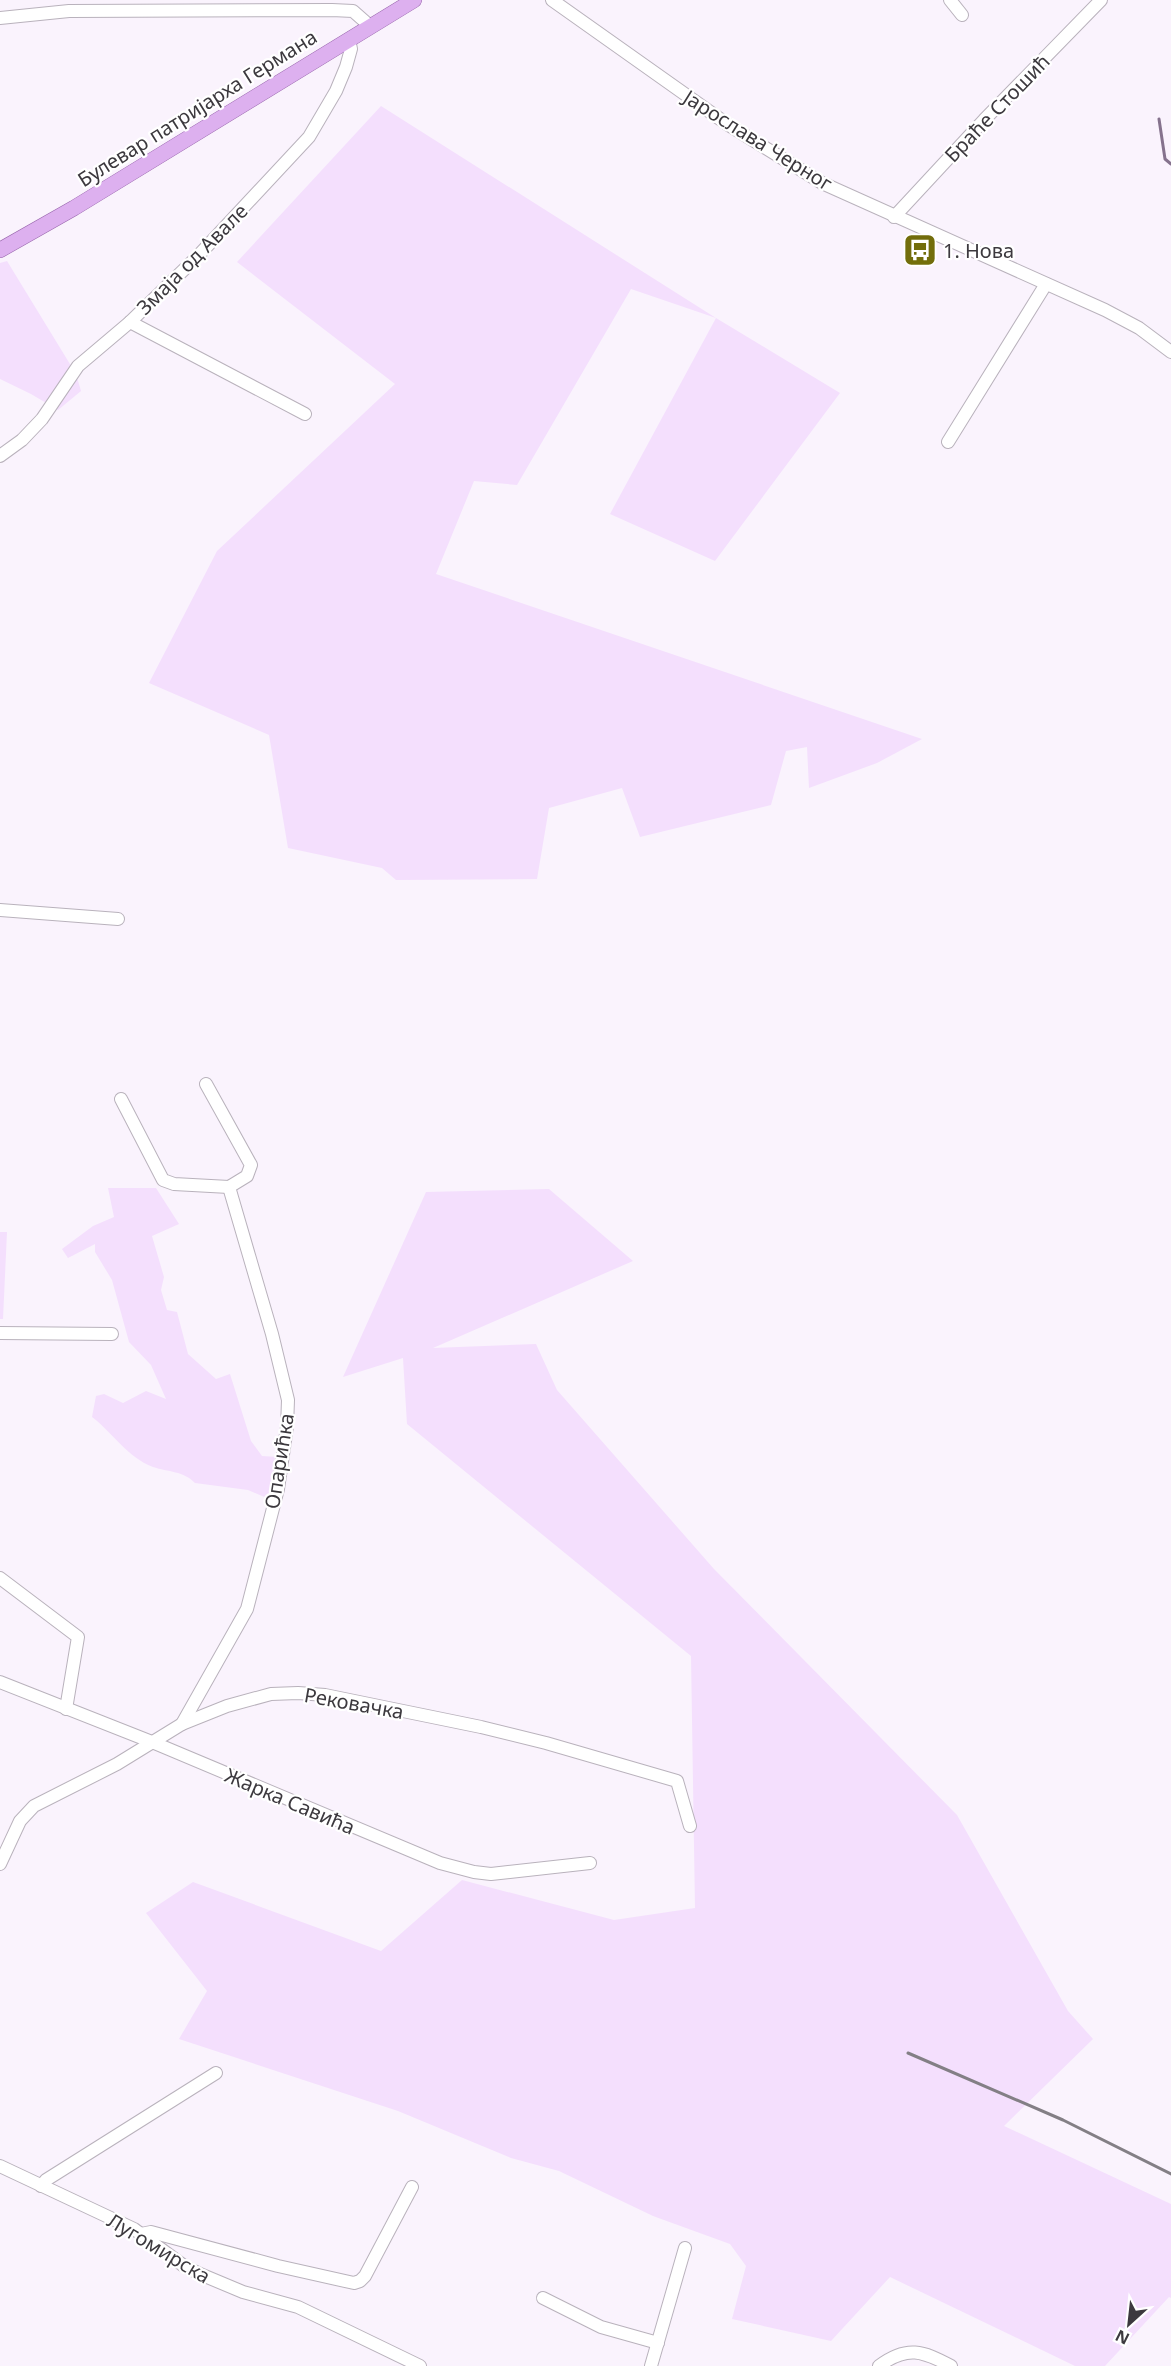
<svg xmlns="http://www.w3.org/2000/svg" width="1171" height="2366" font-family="'Noto Sans',sans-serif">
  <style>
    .green { fill: #f4dffd }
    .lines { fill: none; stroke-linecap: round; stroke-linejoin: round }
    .stream { stroke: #85728d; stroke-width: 3 }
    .minor-casing { stroke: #b9b2bc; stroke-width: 14 }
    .major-casing { stroke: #9664aa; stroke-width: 16 }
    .minor { stroke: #fff; stroke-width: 12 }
    .major { stroke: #ddb0ef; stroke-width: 15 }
    .rail { stroke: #837f85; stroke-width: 3 }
    .labels { text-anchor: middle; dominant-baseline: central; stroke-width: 4.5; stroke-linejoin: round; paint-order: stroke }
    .street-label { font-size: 20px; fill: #3c393e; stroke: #fff }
    .poi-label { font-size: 20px; fill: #3c393e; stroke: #fff; text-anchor: start }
  </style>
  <rect width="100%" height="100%" fill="#faf3fd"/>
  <g class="green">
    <path d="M381,106L716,318L840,393L715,561L610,514L716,318L631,289L517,485L474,481L436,574L922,739L877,763L809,788L807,747L786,751L771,805L640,837L622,788L549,808L537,879L396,880L382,868L288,848L269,735L149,683L217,551L395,384L237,262Z"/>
    <path d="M7,261L76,374L81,391L58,410L31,394L0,379V263Z"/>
    <path d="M108,1188H156L179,1224L152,1236L164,1277L161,1290L167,1310L177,1312L188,1354L216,1379L230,1374L251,1441L262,1456L278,1457L269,1499L248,1490L195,1483C184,1471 168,1472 153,1467C127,1457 113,1433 92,1417L96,1396L104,1394L123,1403L146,1391L166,1399L151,1365L129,1342L112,1280L95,1252V1244L68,1258L62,1249L93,1226L114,1217Z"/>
    <path d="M549,1189L633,1261L433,1348L536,1344L557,1390L714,1569L957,1815L1068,2011L1093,2039L1004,2126L1171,2204V2298L1169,2297L1105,2366H1075L890,2277L831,2341L732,2319L746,2266L730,2244L653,2216L559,2171L511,2158L398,2111L179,2039L207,1991L146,1913L193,1882L381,1951L462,1880L614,1920L695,1908L691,1656L407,1424L403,1358L343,1377L426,1192Z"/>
    <path d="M0,1232H7L3,1319H0Z"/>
  </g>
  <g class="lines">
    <path class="stream" d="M1159,119L1165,159L1171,164"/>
    <g class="minor-casing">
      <g id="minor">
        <path d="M552,0L727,124L822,183L1105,310L1139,328L1171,352"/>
        <path d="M950,0L962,15"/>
        <path d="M0,18L69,11L332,10L353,11L370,26"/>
        <path d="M894,217L984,120L1101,0"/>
        <path d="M130,322L305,414"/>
        <path d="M948,442L1046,284"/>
        <path d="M0,456L22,440L42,419L78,366L130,322L197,257L309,137L336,91L346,67L351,49L349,39"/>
        <path d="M0,910L118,919"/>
        <path d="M121,1099L163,1180L174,1184L229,1187L247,1176L251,1165L206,1084"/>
        <path d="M0,1333L112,1334"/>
        <path d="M0,1578L78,1637L66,1709"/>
        <path d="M0,1682L152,1742L440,1863L474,1872L491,1874L590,1863"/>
        <path d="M182,1724L247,1609L278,1489L287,1427L288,1400L272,1334L229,1187"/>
        <path d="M0,1864L20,1821L34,1806L117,1764L182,1724L227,1706L271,1694L298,1693L325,1695L481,1727L546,1743L677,1781L690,1826"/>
        <path d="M0,2166L134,2229L184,2266L200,2274L243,2292L298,2307L420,2366"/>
        <path d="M41,2186L46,2180L216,2073"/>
        <path d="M141,2234L151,2232L278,2266L354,2283L360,2281L365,2276L412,2187"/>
        <path d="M543,2298L601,2327L658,2343"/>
        <path d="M651,2366L685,2248"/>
        <path d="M879,2366C907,2345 923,2351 951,2366"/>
      </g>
    </g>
    <g class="major-casing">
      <path id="major" d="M0,250L74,208L414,0"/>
    </g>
    <use href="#minor" class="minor"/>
    <use href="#major" class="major"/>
    <path class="rail" d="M908,2053L1063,2120L1171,2174"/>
  </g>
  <defs>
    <g id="bus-square" transform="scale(1.725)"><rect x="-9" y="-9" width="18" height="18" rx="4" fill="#726d0b" stroke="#fff"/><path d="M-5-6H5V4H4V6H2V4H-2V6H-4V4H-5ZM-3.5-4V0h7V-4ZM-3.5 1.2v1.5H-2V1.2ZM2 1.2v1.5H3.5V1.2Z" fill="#fff"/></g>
  </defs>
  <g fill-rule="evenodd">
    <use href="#bus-square" x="920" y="250"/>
  </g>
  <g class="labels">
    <g class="street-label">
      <text transform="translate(197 108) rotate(-32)">Булевар патријарха Германа</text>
      <text transform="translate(997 108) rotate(-46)">Браће Стошић</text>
      <text transform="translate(758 140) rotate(32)">Јарослава Черног</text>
      <text transform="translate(192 259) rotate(-45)">Змаја од Авале</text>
      <text transform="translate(279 1461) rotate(-81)">Опарићка</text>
      <text transform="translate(354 1703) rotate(10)">Рековачка</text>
      <text transform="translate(290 1801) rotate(23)">Жарка Савића</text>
      <text transform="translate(159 2248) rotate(31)">Лугомирска</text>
    </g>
    <g class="poi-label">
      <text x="943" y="250">1. Нова</text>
    </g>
  </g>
  <g transform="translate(1129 2324) rotate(207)" stroke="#ffffff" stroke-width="4.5" paint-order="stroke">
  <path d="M0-4.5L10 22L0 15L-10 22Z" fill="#3c393e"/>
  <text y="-9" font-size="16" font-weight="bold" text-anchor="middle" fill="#3c393e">N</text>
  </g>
</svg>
